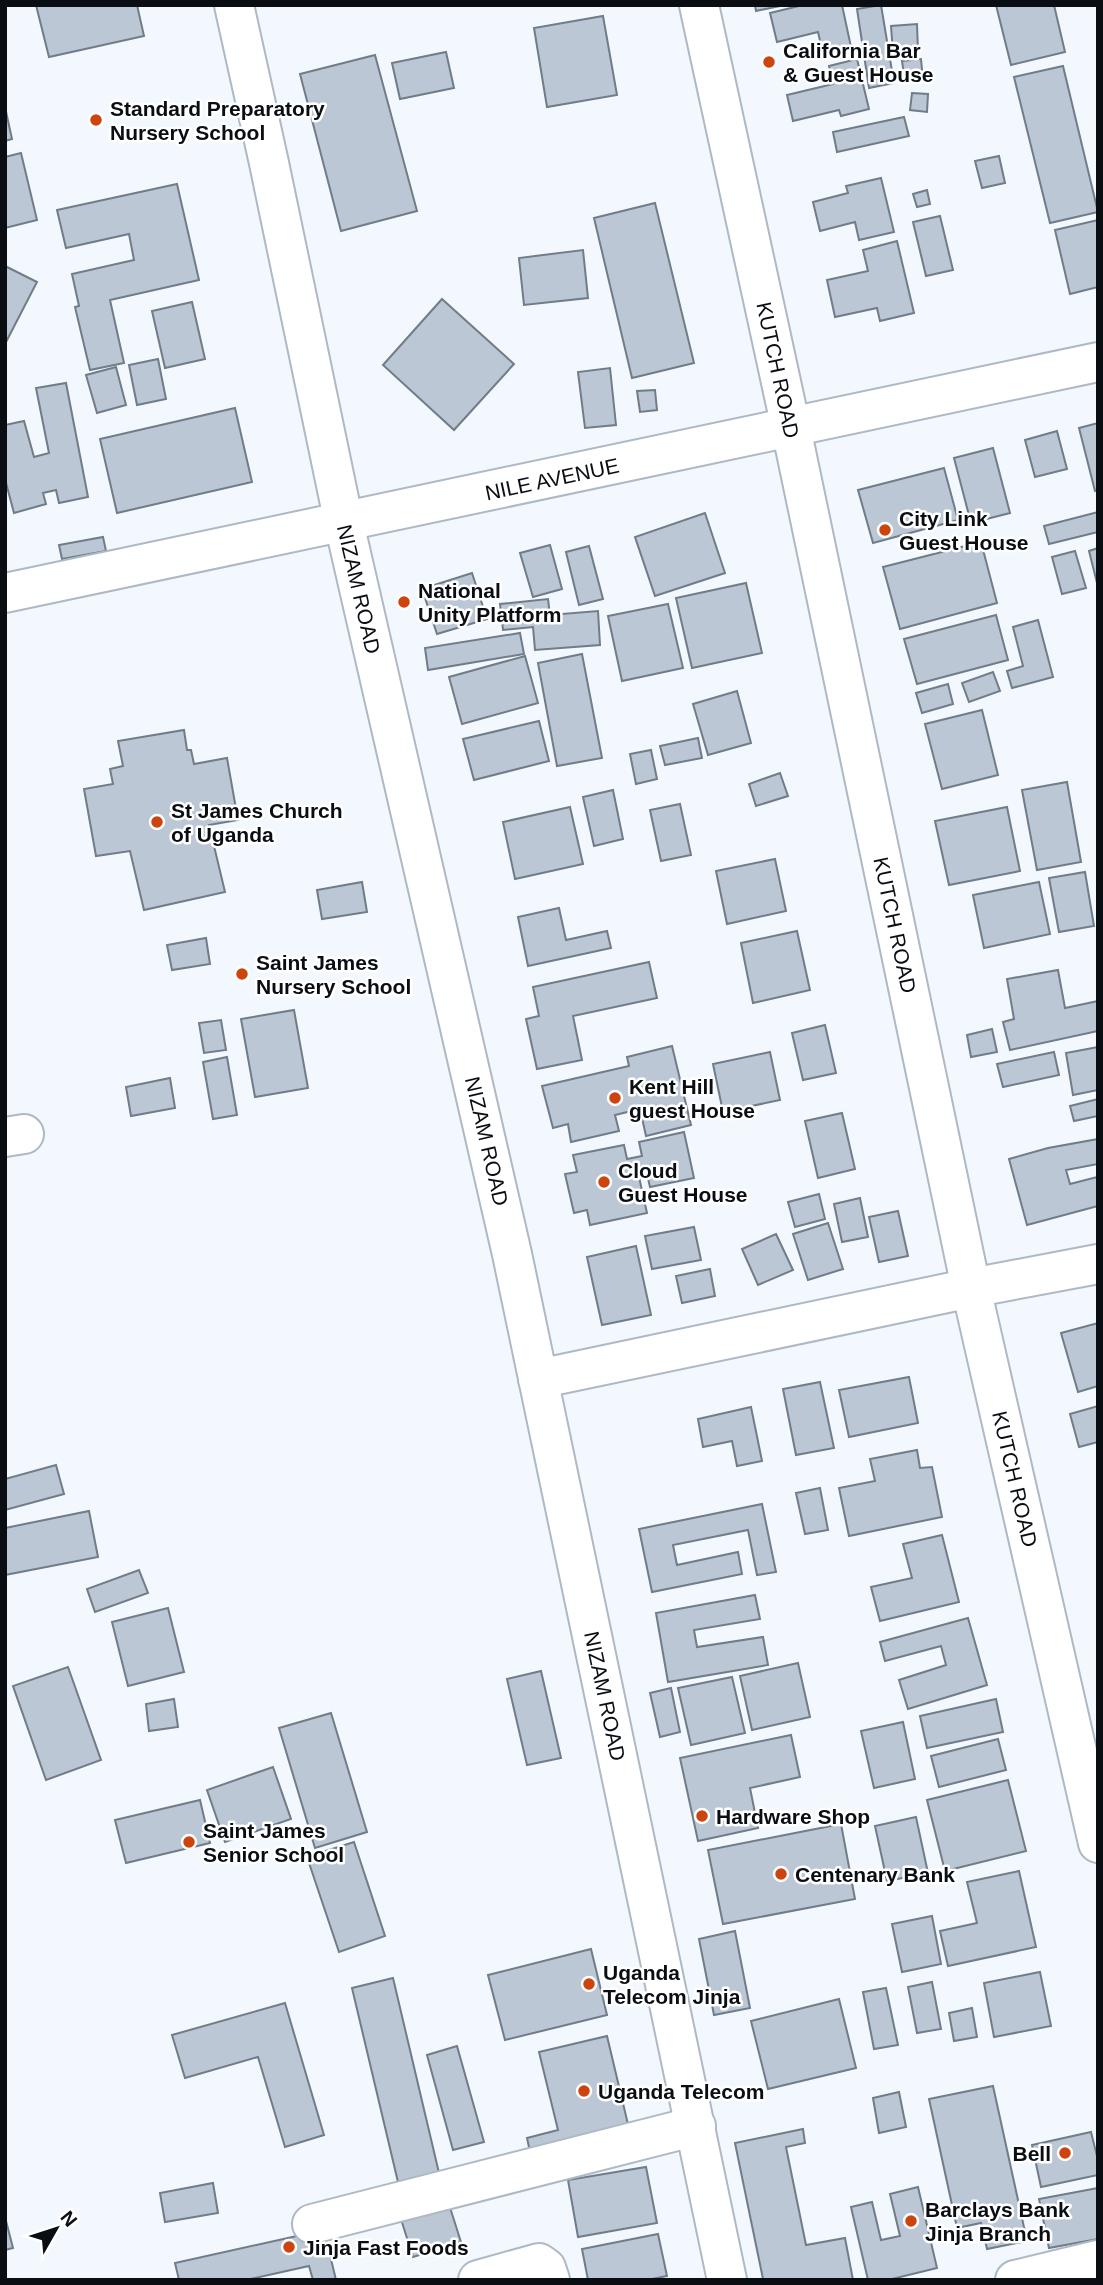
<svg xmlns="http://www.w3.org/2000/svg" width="1103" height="2285" font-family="Arial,sans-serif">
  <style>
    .building { fill: #bbc7d4; stroke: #707c88; stroke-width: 2 }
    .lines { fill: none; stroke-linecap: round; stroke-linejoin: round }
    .minor-casing { stroke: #adb9c5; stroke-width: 42 }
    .minor { stroke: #fff; stroke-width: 38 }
    .poi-dot { fill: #cc450f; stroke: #fff; stroke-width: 2.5 }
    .labels { text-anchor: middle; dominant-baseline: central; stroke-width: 5; stroke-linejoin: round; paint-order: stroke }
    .poi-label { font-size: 21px; font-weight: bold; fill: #0a0e13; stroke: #fff; text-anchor: start }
    .street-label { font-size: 21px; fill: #0a0e13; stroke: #fff }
  </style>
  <rect width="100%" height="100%" fill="#f2f8fd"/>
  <g class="building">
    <path d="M36,5H137L144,36L49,57Z"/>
    <path d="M755,5H785L756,11Z"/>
    <path d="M803,5H842L851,47L823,54L818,32L777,42L770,13Z"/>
    <path d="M881,5L894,83L869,88L857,9Z"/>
    <path d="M996,5H1054L1065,52L1011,65Z"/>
    <path d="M603,16L617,95L547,107L534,28Z"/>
    <path d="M917,24L918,51L893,53L891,26Z"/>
    <path d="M446,52L454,88L400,99L392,63Z"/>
    <path d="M375,55L417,211L341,231L300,74Z"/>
    <path d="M857,59L869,109L841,116L839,110L793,121L787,95L833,84L829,66Z"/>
    <path d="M921,59L923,80L905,82L902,61Z"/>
    <path d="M1063,66L1098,212L1050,223L1014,77Z"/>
    <path d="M912,93L928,94L927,112L910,110Z"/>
    <path d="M5,107L12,139L5,141Z"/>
    <path d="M904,117L909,136L837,152L833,132Z"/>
    <path d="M21,153L37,220L5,228V157Z"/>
    <path d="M999,156L1005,183L982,188L975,161Z"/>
    <path d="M881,178L894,232L859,240L855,222L820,231L813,202L848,193L846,186Z"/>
    <path d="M177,184L199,280L110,300L124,363L90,370L75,307L79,306L72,274L134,260L129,234L66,248L57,210Z"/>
    <path d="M927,190L930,204L917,207L913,194Z"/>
    <path d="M655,203L694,363L632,378L594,218Z"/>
    <path d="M940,216L953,270L926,276L913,222Z"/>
    <path d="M1098,220V287L1070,294L1055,230Z"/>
    <path d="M897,241L914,313L880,321L877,308L835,317L827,280L868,271L863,250Z"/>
    <path d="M583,250L588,298L524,305L519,258Z"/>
    <path d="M5,266L37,282L5,344Z"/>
    <path d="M442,299L514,364L454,430L383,365Z"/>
    <path d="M192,302L205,359L165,368L152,311Z"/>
    <path d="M158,359L166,399L137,405L129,365Z"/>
    <path d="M116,367L126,405L97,413L86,375Z"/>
    <path d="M610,368L616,425L585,428L578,372Z"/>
    <path d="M66,383L88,497L59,503L56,490L43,493L46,504L14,513L5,479V425L24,421L34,457L49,453L36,388Z"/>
    <path d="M655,390L657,410L640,412L637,391Z"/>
    <path d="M235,408L252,482L117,513L100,439Z"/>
    <path d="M1098,423V490L1095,491L1079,428Z"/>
    <path d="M1057,431L1067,469L1035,477L1025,440Z"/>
    <path d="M993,448L1010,513L971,523L954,458Z"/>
    <path d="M944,468L958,520L873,543L858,490Z"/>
    <path d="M1098,512V532L1049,544L1044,526Z"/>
    <path d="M705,513L725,573L655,596L635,537Z"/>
    <path d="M103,537L106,551L62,559L59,545Z"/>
    <path d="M981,542L997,603L900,629L883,567Z"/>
    <path d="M550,545L562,589L533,597L520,553Z"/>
    <path d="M589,546L603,599L579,605L566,552Z"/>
    <path d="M1098,548V583H1097L1089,551Z"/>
    <path d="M1075,551L1086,588L1062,594L1052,557Z"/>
    <path d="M472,573L487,619L437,634L422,589Z"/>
    <path d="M746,583L762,653L692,668L676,598Z"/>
    <path d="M548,599L550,615L598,611L600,645L535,650L533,627L503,630L500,604Z"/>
    <path d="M668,604L683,668L622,681L608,616Z"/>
    <path d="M996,615L1008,660L917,684L904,639Z"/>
    <path d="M1038,620L1053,677L1012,688L1007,671L1023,666L1013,627Z"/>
    <path d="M520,633L524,654L428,670L425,648Z"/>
    <path d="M582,654L602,758L557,766L538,663Z"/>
    <path d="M525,656L538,703L462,724L449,677Z"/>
    <path d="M993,672L1000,691L969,702L962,683Z"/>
    <path d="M948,684L953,704L922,713L916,693Z"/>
    <path d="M737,691L751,743L708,755L693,704Z"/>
    <path d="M982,710L998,775L942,789L925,724Z"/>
    <path d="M539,721L549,761L474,780L463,739Z"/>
    <path d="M184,730L187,750H191L194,764L227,758L238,820L209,825L225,892L144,910L130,851L96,856L84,789L113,784L110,769L123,766L118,741Z"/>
    <path d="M698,738L702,758L665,765L660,746Z"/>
    <path d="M651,750L657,779L636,784L630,754Z"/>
    <path d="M780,773L788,796L756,806L749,784Z"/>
    <path d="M1067,782L1081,862L1037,870L1022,790Z"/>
    <path d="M613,790L623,839L594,846L583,797Z"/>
    <path d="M680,804L691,855L661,861L650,810Z"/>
    <path d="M570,807L583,864L515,879L503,822Z"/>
    <path d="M1007,807L1020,871L949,885L935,821Z"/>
    <path d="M775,859L786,911L727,924L716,871Z"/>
    <path d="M1085,872L1094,926L1059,932L1049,878Z"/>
    <path d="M362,882L367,912L322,919L317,890Z"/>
    <path d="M1039,882L1050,934L984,948L973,895Z"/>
    <path d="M559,908L566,940L607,931L611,948L528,966L518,917Z"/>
    <path d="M797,931L810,990L753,1003L741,943Z"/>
    <path d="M206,938L210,964L172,970L167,945Z"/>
    <path d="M649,962L657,998L573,1016L582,1060L537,1069L526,1019L539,1016L533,987Z"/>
    <path d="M1058,970L1065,1008L1098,1001V1031L1010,1050L1003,1022L1014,1019L1007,979Z"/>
    <path d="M294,1010L308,1088L255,1097L241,1019Z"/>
    <path d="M221,1020L226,1050L204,1053L199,1023Z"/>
    <path d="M825,1025L836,1073L803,1080L792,1033Z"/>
    <path d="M992,1029L997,1052L971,1057L967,1035Z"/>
    <path d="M672,1046L691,1125L646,1136L640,1109L615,1115L619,1131L571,1142L568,1124L553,1128L542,1086L629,1066L627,1057Z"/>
    <path d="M1098,1047V1090L1073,1095L1066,1053Z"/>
    <path d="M770,1052L780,1100L723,1112L713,1064Z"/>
    <path d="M1054,1052L1059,1075L1003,1087L997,1064Z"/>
    <path d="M227,1057L237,1115L213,1119L203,1062Z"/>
    <path d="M170,1078L175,1108L131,1116L126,1087Z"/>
    <path d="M1098,1099V1116L1074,1121L1070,1106Z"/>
    <path d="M842,1113L855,1169L818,1178L805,1121Z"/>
    <path d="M684,1132L694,1178L650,1187L645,1166L637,1168L647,1213L590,1225L587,1210L574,1213L565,1174L577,1172L573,1155L624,1145L627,1159L642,1156L639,1142Z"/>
    <path d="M1098,1139V1164L1066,1170L1070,1184L1097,1177L1098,1206L1027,1225L1009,1159L1048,1148Z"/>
    <path d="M819,1194L825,1219L795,1227L788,1202Z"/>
    <path d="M860,1198L868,1237L842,1242L834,1204Z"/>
    <path d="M898,1211L908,1256L879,1262L869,1217Z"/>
    <path d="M828,1223L843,1269L808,1280L793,1234Z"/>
    <path d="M694,1227L701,1260L652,1269L645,1236Z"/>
    <path d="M776,1234L793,1270L758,1285L742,1249Z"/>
    <path d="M636,1246L651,1315L602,1325L587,1257Z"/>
    <path d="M710,1269L715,1296L682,1303L676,1276Z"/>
    <path d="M1098,1323V1386L1078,1392L1061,1333Z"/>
    <path d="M909,1377L918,1423L849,1437L839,1390Z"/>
    <path d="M820,1382L834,1448L796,1455L783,1389Z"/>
    <path d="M1098,1406V1442L1079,1447L1070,1414Z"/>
    <path d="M751,1407L762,1461L737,1466L732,1441L703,1447L698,1419Z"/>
    <path d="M917,1450L920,1468L932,1467L942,1517L849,1536L839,1488L875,1481L870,1459Z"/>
    <path d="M56,1465L64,1494L5,1510V1479Z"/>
    <path d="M820,1488L828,1530L805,1534L796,1493Z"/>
    <path d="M762,1504L776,1572L757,1575L748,1530L673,1545L677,1565L738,1552L742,1574L652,1592L639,1529Z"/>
    <path d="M89,1511L98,1557L5,1575V1528Z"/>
    <path d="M942,1535L959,1602L880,1621L871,1587L912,1578L903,1544Z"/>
    <path d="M139,1570L148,1593L95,1612L87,1589Z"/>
    <path d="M755,1595L760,1619L694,1630L697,1647L763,1637L768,1665L668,1682L656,1613Z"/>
    <path d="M168,1608L184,1672L128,1686L112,1622Z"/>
    <path d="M968,1618L987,1685L908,1709L899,1680L946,1665L941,1646L885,1661L880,1642Z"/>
    <path d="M798,1663L810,1717L752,1730L740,1676Z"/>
    <path d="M68,1667L101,1760L46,1780L13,1686Z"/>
    <path d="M541,1671L561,1758L527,1765L507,1679Z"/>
    <path d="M732,1677L745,1733L691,1745L678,1688Z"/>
    <path d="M671,1688L680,1732L660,1737L650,1693Z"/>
    <path d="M174,1699L178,1727L149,1731L146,1704Z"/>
    <path d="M996,1699L1003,1732L927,1748L920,1716Z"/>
    <path d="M331,1713L367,1832L315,1848L279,1728Z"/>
    <path d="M903,1722L915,1779L874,1788L861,1731Z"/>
    <path d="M791,1735L800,1777L750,1788L758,1828L698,1841L680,1758Z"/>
    <path d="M998,1739L1006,1770L939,1787L931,1756Z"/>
    <path d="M273,1767L291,1819L225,1842L207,1790Z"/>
    <path d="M1008,1780L1026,1851L945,1871L927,1800Z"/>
    <path d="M200,1800L210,1843L126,1863L115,1820Z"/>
    <path d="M916,1817L928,1873L887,1881L875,1826Z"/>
    <path d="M841,1824L855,1899L723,1924L708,1850Z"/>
    <path d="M354,1842L385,1936L339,1952L307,1857Z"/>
    <path d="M1019,1871L1036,1947L948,1966L940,1931L977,1923L967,1882Z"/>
    <path d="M932,1916L941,1964L902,1972L892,1924Z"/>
    <path d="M735,1931L750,2008L714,2015L699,1939Z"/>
    <path d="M591,1949L607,2015L505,2040L488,1975Z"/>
    <path d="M1040,1972L1051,2026L994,2037L984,1983Z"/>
    <path d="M393,1978L439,2173L398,2182L352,1988Z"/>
    <path d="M932,1982L941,2029L917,2033L908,1987Z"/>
    <path d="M886,1988L898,2045L874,2049L863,1992Z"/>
    <path d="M839,1999L856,2068L768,2089L751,2021Z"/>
    <path d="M285,2003L324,2135L285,2147L258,2057L185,2078L172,2035Z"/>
    <path d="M972,2008L977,2037L954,2041L949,2013Z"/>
    <path d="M607,2036L631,2137L532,2161L527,2138L558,2130L539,2052Z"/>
    <path d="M457,2046L484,2142L453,2150L427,2055Z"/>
    <path d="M993,2086L1027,2241L987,2249L981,2223L957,2228L929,2099Z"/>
    <path d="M899,2092L906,2127L879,2133L873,2098Z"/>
    <path d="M803,2129L805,2143L786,2147L806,2245L845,2238L853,2280L763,2279L735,2143Z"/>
    <path d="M1091,2132L1098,2160V2175L1041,2187L1032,2145Z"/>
    <path d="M646,2167L657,2223L578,2237L568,2180Z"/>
    <path d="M213,2183L218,2213L165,2222L160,2193Z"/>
    <path d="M918,2187L937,2268L888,2280H868L851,2207L872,2202L881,2240L900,2236L890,2194Z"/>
    <path d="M1098,2188V2239L1049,2248L1039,2199Z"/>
    <path d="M447,2198L461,2242L413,2257L399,2213Z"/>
    <path d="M5,2217L13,2248L5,2250Z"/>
    <path d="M324,2230L336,2280H313L309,2266L246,2280H179L175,2263Z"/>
    <path d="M658,2234L667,2276L647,2280H588L582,2249Z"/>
  </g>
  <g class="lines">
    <g class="minor-casing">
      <g id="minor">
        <path d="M234,5L269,163L344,523L512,1254L727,2280"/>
        <path d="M699,5L791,428L971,1288L1098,1843"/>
        <path d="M5,593L1098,362"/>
        <path d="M5,1137L24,1134"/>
        <path d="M538,1379L971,1288L1098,1264"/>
        <path d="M312,2224L696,2126"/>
        <path d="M478,2280L539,2263L546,2268L550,2280"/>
        <path d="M1015,2280L1098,2260"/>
      </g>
    </g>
    <use href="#minor" class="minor"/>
  </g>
  <g class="poi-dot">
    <circle cx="769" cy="62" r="7"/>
    <circle cx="96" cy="120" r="7"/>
    <circle cx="885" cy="530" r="7"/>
    <circle cx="404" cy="602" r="7"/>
    <circle cx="157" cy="822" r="7"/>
    <circle cx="242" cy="974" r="7"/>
    <circle cx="615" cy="1098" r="7"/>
    <circle cx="604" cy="1182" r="7"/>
    <circle cx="702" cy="1816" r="7"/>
    <circle cx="189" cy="1842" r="7"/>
    <circle cx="781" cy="1874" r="7"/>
    <circle cx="589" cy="1984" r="7"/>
    <circle cx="584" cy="2091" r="7"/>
    <circle cx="1065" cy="2153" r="7"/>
    <circle cx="911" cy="2221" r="7"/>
    <circle cx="289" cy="2247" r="7"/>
  </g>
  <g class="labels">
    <g class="poi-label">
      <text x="783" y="50">California Bar<tspan x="783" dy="24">&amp; Guest House</tspan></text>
      <text x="110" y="108">Standard Preparatory<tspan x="110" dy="24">Nursery School</tspan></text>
      <text x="899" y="518">City Link<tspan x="899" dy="24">Guest House</tspan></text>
      <text x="418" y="590">National<tspan x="418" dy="24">Unity Platform</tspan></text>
      <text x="171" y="810">St James Church<tspan x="171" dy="24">of Uganda</tspan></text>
      <text x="256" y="962">Saint James<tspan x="256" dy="24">Nursery School</tspan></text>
      <text x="629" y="1086">Kent Hill<tspan x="629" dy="24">guest House</tspan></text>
      <text x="618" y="1170">Cloud<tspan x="618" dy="24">Guest House</tspan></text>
      <text x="716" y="1816">Hardware Shop</text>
      <text x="203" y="1830">Saint James<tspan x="203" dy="24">Senior School</tspan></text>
      <text x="795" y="1874">Centenary Bank</text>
      <text x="603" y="1972">Uganda<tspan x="603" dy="24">Telecom Jinja</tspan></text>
      <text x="598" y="2091">Uganda Telecom</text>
      <text x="1051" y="2153" text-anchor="end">Bell</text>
      <text x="925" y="2209">Barclays Bank<tspan x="925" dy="24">Jinja Branch</tspan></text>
      <text x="303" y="2247">Jinja Fast Foods</text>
    </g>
    <g class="street-label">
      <text transform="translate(778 370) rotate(78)">KUTCH ROAD</text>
      <text transform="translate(552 479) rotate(-12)">NILE AVENUE</text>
      <text transform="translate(359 589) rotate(77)">NIZAM ROAD</text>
      <text transform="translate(895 925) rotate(78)">KUTCH ROAD</text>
      <text transform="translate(487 1141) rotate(77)">NIZAM ROAD</text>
      <text transform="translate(1015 1479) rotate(77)">KUTCH ROAD</text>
      <text transform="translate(605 1696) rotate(78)">NIZAM ROAD</text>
    </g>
  </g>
  <rect width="1103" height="2285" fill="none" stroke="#0a0e13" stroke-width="14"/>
  <g transform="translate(56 2229) rotate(51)" stroke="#ffffff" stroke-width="5" paint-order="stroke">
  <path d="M0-5L12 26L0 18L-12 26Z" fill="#0a0e13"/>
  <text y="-10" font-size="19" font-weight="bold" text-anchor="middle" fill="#0a0e13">N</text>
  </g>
</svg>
